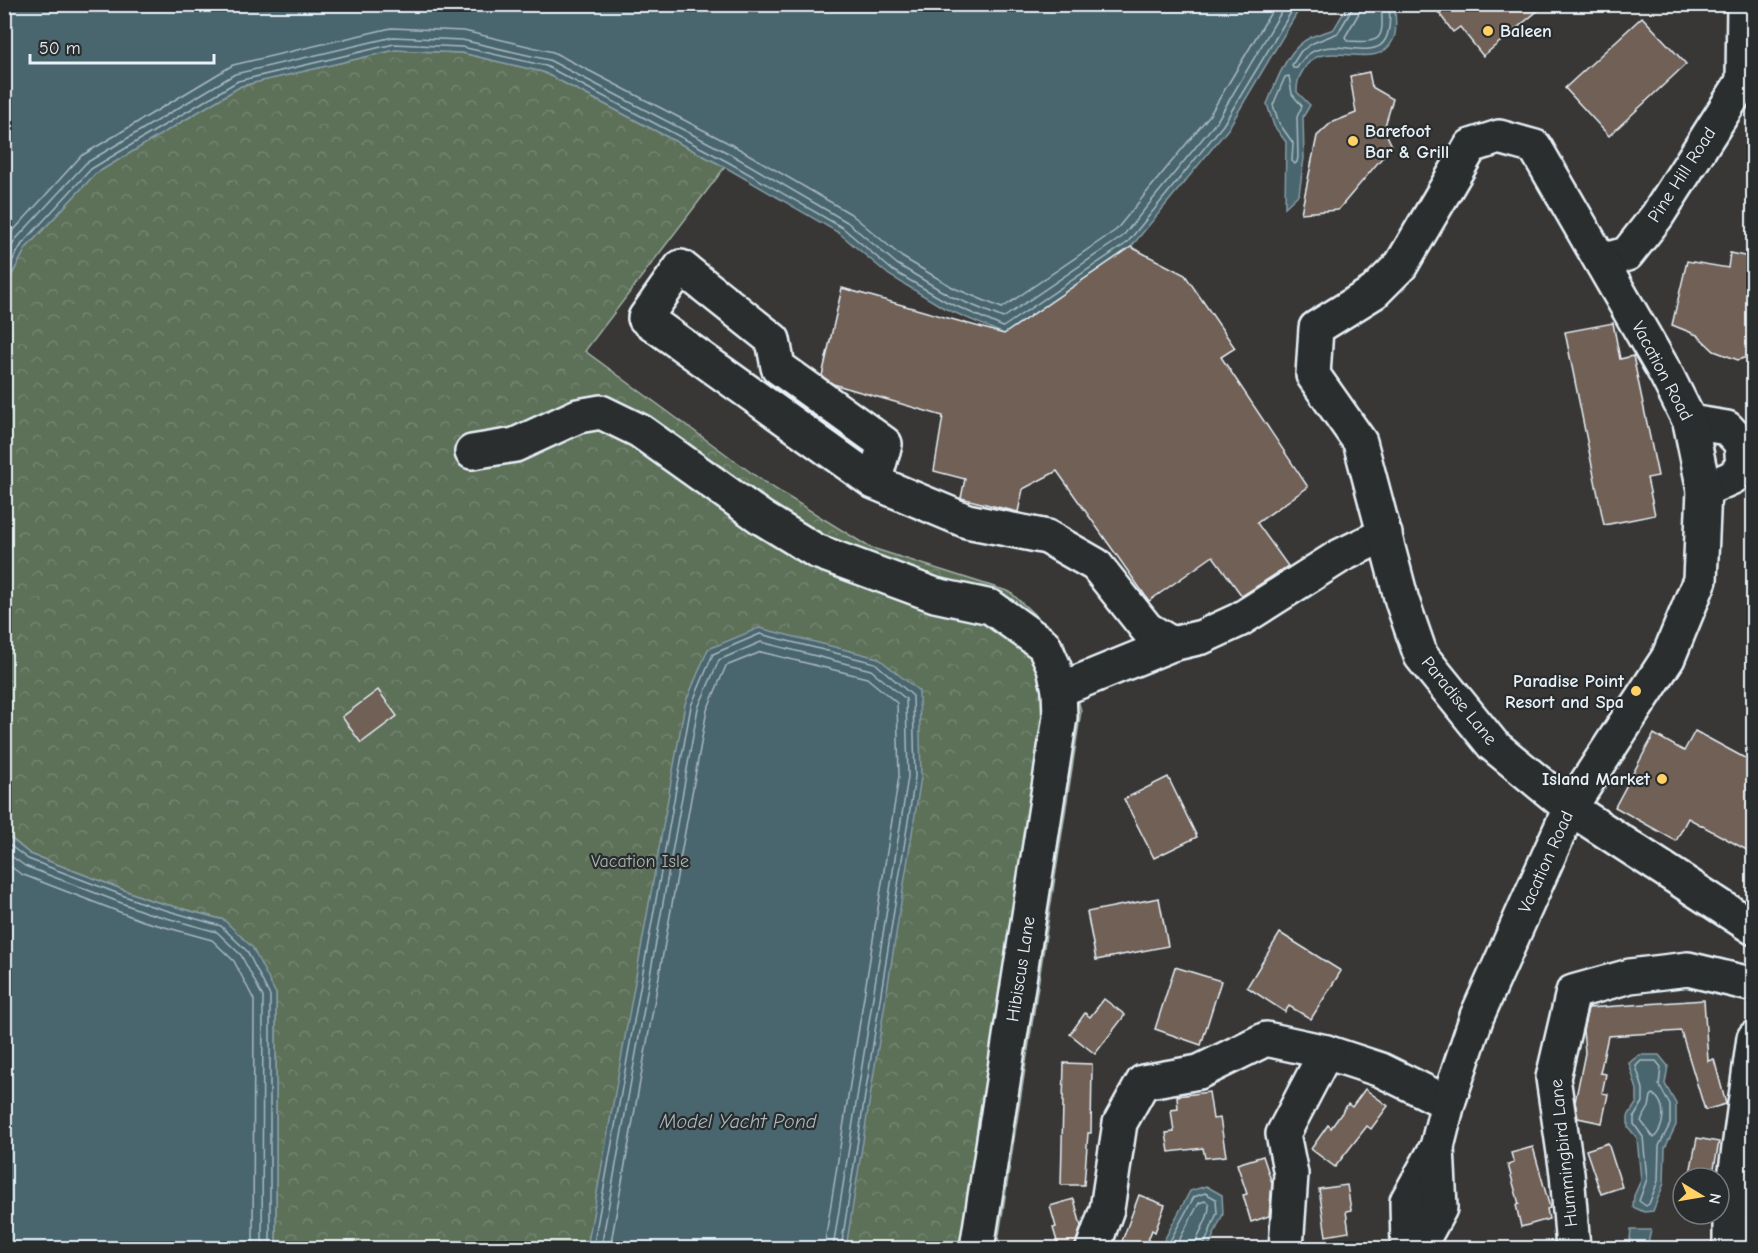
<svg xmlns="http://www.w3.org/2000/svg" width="1758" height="1253" font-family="'Comic Neue',sans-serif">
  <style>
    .park { fill: url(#park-crowns); stroke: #a2b0a8; stroke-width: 1.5 }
    .water { fill: #4a656e; stroke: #899da5; stroke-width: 1.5 }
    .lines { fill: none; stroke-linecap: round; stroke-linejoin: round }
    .shore { stroke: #a9b9c1; stroke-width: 1.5 }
    .building { fill: #706057; stroke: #e8f1f8; stroke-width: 1.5 }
    .minor-casing { stroke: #e8f1f8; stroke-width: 38 }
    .minor { stroke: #2a2d2e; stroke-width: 33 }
    .poi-dot { fill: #ffd166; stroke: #2a2d2e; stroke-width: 2 }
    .labels { text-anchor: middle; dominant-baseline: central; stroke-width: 4.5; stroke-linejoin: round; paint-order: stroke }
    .poi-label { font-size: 18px; font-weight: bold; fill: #e8f1f8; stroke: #2a2d2e; text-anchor: start }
    .street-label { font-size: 18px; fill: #e8f1f8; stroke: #2a2d2e }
    .park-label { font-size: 18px; fill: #a9b7b0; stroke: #2a2d2e }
    .water-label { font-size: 20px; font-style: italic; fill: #a9b9c1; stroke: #2a2d2e }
  </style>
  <defs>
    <pattern id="park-crowns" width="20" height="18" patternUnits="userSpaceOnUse" patternTransform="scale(1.5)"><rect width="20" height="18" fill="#5d7059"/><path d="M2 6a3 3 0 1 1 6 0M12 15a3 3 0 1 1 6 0" fill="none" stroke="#748572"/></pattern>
  </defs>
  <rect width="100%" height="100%" fill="#383736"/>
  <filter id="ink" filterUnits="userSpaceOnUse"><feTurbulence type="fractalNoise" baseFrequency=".0167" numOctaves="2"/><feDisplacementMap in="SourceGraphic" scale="12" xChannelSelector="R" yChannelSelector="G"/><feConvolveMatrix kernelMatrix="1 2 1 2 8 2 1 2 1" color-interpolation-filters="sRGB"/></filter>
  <g filter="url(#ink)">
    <path class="park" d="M395,50L462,53L543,72L725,167L585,351L764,482L869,547L1010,592L1064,642L1081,711L997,1248H276V994L224,920L150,900L30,854L5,833V288L26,248L95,174L241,86Z"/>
    <g class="water">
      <path d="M5,5H1307L1298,11L1228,129L1131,247L1004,334L944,308L889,275L839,233L725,167L543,72L462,53L395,50L241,86L95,174L26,248L5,288Z"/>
      <path d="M1348,5H1393L1395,8C1395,17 1398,32 1393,40C1377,74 1326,37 1306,66C1299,76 1297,80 1297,92L1310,105L1303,117L1304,158L1299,194L1285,207L1286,142L1274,126L1267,104C1277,81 1286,49 1311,37C1318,34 1326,32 1334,29Z"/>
      <path d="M759,628L878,658L919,691L921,777L846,1248H587L685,704L708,649Z"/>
      <path d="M4,833L30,854L150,900L224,920L252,947L276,994V1248H5Z"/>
      <path d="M1639,1055H1659L1668,1066L1665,1084L1676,1104V1125L1665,1148L1664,1183L1653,1211L1644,1212L1633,1207L1634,1196L1641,1180L1637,1138L1628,1127V1116L1637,1102V1090L1629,1063Z"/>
      <path d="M1206,1186L1222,1195L1223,1214L1208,1248H1160L1190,1191Z"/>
      <path d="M1631,1230H1651L1647,1248H1629Z"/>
    </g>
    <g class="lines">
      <g class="shore">
        <path d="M1353,4L1352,9L1338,33L1313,43L1301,51L1292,65L1293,68H1297C1299,65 1302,60 1305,57C1337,26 1397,85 1389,4"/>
        <path d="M1360,4L1359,13L1345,37L1347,41C1383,43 1384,40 1381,4"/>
        <path d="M1289,76L1292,94L1302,106L1297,117L1298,157L1297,162L1295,164L1292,161L1293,143L1279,123L1273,105L1285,77Z"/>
        <path d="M4,241L81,156L233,65L391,28L464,31L553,52L736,147L851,214L902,257L954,288L1002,308L1116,230L1209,116L1276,4"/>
        <path d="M4,260L16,239L86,163L235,74L393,37L462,40L549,60L732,155L847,222L897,264L950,296L1003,318L1122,237L1217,121L1286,4"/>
        <path d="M4,275L22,244L91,169L238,81L394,44L462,47L546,66L728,162L843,228L892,270L947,302L1003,327L1127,243L1223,125L1296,4"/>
        <path d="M4,841L28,859L148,905L221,926L247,951L270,996V1248"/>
        <path d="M4,851L25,866L145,912L217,932L241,955L263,997L262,1248"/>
        <path d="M4,862L21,874L143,921L212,940L234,961L254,1000L253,1248"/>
        <path d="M1641,1061H1656L1661,1067L1659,1085L1670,1105V1124L1659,1146L1658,1181L1649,1204L1646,1206L1639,1201L1647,1179L1643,1137L1634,1124V1117L1643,1102V1089L1636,1066Z"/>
        <path d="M1653,1094C1667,1104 1665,1126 1654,1138L1641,1121L1649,1107L1651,1096Z"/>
        <path d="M593,1248L691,706L713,654L760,634L875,663L913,696L915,777L841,1248"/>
        <path d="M601,1248L698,708L719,660L761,642L871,670L906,699L908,777L833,1248"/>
        <path d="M610,1248L707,710L726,666L761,652L867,678L897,703L899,776L824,1248"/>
        <path d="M1166,1248L1194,1197L1205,1193L1216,1199L1217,1213L1203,1248"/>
        <path d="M1175,1248L1199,1203L1205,1201L1209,1204C1210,1220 1196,1233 1195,1248"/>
      </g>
    </g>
    <g class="building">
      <path d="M1432,4H1546L1483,56L1460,27L1453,32Z"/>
      <path d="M1642,17L1686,64L1609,136L1565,88Z"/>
      <path d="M1369,72L1372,87L1393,99L1384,129L1392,146L1338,210L1301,213L1317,136L1331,123L1356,113L1350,76Z"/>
      <path d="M1131,247L1185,275L1235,348L1221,357L1308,487L1257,523L1288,566L1242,596L1213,556L1149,601L1057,471L1023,489L1018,512L961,498L965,479L934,471L943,416L833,384L822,376L842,288L1004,334Z"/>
      <path d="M1730,253L1754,258V355L1738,360L1714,351L1697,335L1672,325L1687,261L1728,268Z"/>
      <path d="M1613,323L1620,359L1633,356L1658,476L1647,478L1655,515L1604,525L1565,332Z"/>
      <path d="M378,690L397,716L361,743L342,717Z"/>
      <path d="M1695,731L1754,763V854L1688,818L1676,841L1615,807L1654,734L1684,751Z"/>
      <path d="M1168,777L1197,837L1154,858L1124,799Z"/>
      <path d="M1159,898L1168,946L1096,960L1087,912Z"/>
      <path d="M1280,933L1341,971L1311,1019L1289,1006L1285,1012L1247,987Z"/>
      <path d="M1175,967L1221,981L1201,1045L1155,1029Z"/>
      <path d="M1104,999L1125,1015L1095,1054L1070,1034L1085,1013L1090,1017Z"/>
      <path d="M1704,1000L1708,1061L1714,1059L1726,1104L1705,1110L1681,1031L1608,1036L1600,1073L1606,1074L1602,1093L1608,1094L1602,1123L1578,1118L1575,1102L1585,1053L1583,1030L1588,1008Z"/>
      <path d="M1064,1063L1092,1064L1091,1133H1088L1084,1185H1061Z"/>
      <path d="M1365,1089L1388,1106L1371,1129L1367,1126L1335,1167L1311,1149L1328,1125L1331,1128L1348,1104L1352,1107Z"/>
      <path d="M1209,1092L1213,1119L1220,1118L1226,1156L1205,1158L1203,1148L1169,1152L1166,1133L1174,1132L1171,1110L1178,1109L1177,1096Z"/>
      <path d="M1697,1138L1719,1142L1712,1178H1689Z"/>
      <path d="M1608,1143L1622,1187L1601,1194L1586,1150Z"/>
      <path d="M1533,1147L1550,1208L1547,1209L1549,1219L1521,1227L1516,1205L1519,1204L1508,1165L1514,1163L1511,1153Z"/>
      <path d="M1263,1156L1272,1183L1269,1216L1251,1222L1243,1195L1247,1194L1237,1164Z"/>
      <path d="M1347,1185L1351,1210L1346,1211L1349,1232L1326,1236L1319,1189Z"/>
      <path d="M1139,1195L1165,1205L1155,1232L1152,1230L1145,1248H1132L1121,1244Z"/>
      <path d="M1074,1199L1081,1226L1075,1247L1059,1248L1053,1228L1056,1227L1050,1206Z"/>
    </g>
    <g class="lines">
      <g class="minor-casing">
        <g id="minor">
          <path d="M1743,81L1744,4"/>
          <path d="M1601,261L1627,254L1657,216L1743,81L1754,79"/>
          <path d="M1690,422L1727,428L1741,443L1743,465L1733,477L1704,490"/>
          <path d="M472,452L515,445L578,416L601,412L640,431L762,518L816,551L935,595L991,607L1044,645L1054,667L1059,690L1060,717L977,1248"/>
          <path d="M874,482L885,444L778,367L773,340L681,267L645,318L874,482L967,521L1047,537L1096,565L1147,629L1172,644"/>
          <path d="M1059,690L1172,644L1202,637L1239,620L1340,556L1385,534"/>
          <path d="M1093,1248L1107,1209L1120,1123L1143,1082L1199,1072L1266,1039L1326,1052L1381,1070L1448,1103"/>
          <path d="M1286,1248L1291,1174L1283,1134L1326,1052"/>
          <path d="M1408,1248L1407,1201L1437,1147L1448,1103L1477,1016L1570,808L1668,658L1700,580L1704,490L1690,422L1666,374L1535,147L1499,137L1471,146L1401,265L1374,292L1316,328L1313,375L1360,442L1402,601L1421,656L1493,745L1570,808L1754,928"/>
          <path d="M1418,1248L1440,1208L1437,1147"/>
          <path d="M1573,1248L1567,1173L1553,1078L1573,992L1630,976L1688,969L1754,985"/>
          <path d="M1730,1248V1214L1754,1038"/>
        </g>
      </g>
      <use href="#minor" class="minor"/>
    </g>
  </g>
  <g class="poi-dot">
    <circle cx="1488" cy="31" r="6"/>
    <circle cx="1353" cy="141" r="6"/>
    <circle cx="1636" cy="691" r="6"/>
    <circle cx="1662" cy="779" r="6"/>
  </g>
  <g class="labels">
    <g class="poi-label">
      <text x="1500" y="31">Baleen</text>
      <text x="1365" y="131">Barefoot<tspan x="1365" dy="21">Bar &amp; Grill</tspan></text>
      <text x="1624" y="681" text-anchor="end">Paradise Point<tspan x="1624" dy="21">Resort and Spa</tspan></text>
      <text x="1650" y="779" text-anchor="end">Island Market</text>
    </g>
    <g class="street-label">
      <text transform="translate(1682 175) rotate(-57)">Pine Hill Road</text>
      <text transform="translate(1662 371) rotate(62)">Vacation Road</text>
      <text transform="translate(1459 701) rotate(51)">Paradise Lane</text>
      <text transform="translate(1546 862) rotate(-66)">Vacation Road</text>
      <text transform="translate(1021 969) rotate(-81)">Hibiscus Lane</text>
      <text transform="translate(1564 1153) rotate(-96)">Hummingbird Lane</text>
    </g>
    <g class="park-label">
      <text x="640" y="861">Vacation Isle</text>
    </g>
    <g class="water-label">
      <text x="738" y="1121">Model Yacht Pond</text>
    </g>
  </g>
  <rect width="1758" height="1253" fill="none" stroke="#2a2d2e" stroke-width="24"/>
  <rect x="12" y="12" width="1734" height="1229" fill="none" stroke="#e8f1f8" stroke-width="2" filter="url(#ink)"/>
  <g transform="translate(1701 1196) rotate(101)"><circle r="28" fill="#2a2d2e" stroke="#767b7f" stroke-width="1.5"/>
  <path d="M0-4.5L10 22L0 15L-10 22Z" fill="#ffd166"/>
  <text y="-9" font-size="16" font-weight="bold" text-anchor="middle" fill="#e8f1f8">N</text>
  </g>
  <path d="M30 54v9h184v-9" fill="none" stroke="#e8f1f8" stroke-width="3"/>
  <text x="39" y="54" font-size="18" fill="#e8f1f8" stroke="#2a2d2e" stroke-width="4.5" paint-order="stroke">50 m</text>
</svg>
